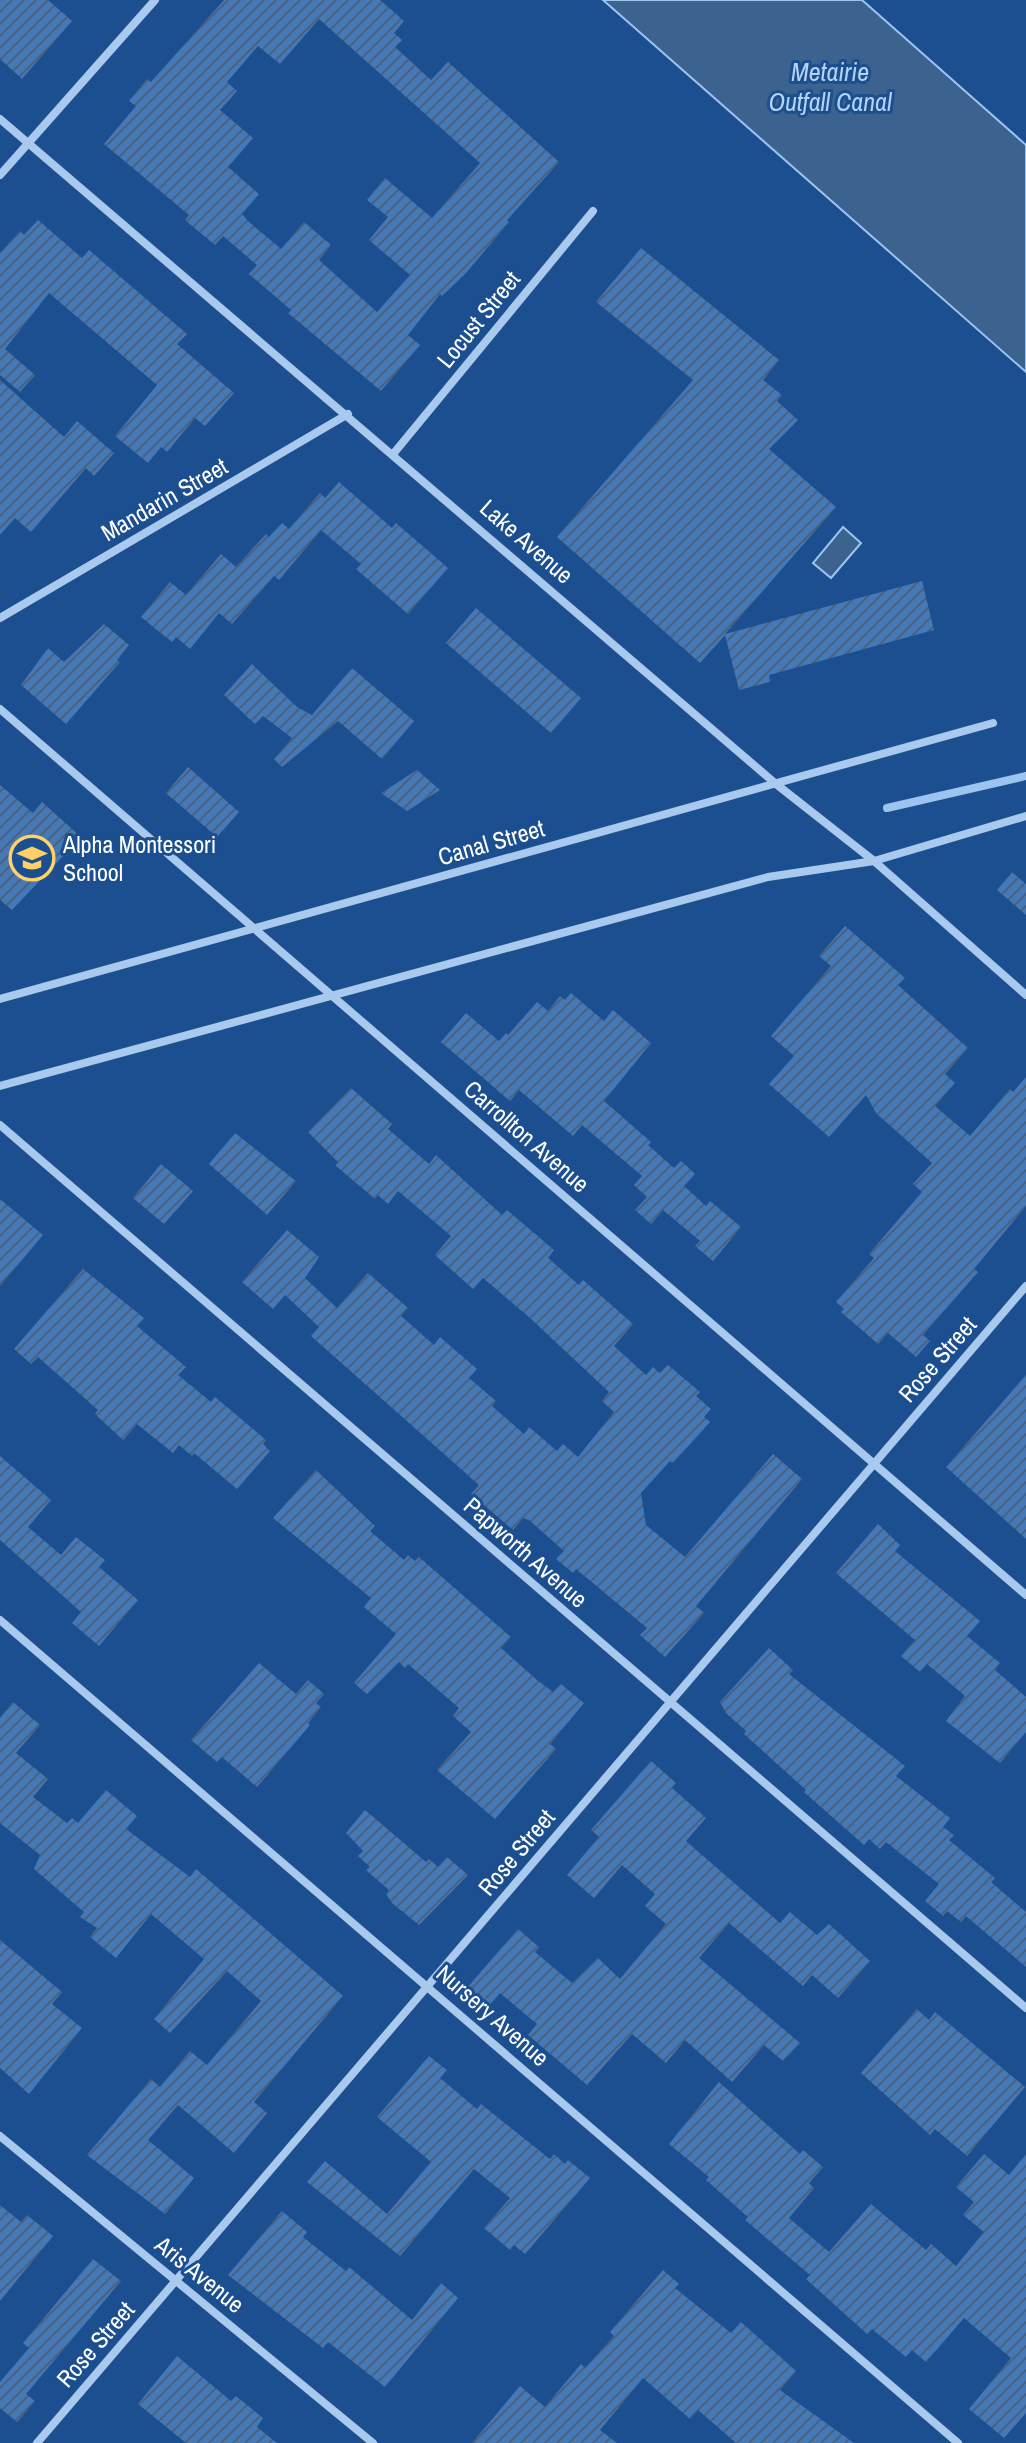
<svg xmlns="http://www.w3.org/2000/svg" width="1026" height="2443" font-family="'Archivo Narrow',sans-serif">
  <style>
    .water { fill: #3c6290; stroke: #9cc4f0; stroke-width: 2 }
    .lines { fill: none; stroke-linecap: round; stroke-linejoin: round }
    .stream { stroke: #9cc4f0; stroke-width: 8 }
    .building { fill: url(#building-hatch); fill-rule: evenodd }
    .minor { stroke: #a9c9ee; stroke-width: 8 }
    .labels { text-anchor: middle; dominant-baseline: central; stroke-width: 6; stroke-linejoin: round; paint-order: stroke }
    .street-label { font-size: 24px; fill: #fff; stroke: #1b4f8f }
    .poi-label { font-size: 24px; fill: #fff; stroke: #1b4f8f; text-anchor: start }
    .water-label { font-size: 26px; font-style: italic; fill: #b5d3f5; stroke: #1b4f8f }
  </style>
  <defs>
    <pattern id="building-hatch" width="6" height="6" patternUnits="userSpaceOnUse" patternTransform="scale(2)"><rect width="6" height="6" fill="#4478b7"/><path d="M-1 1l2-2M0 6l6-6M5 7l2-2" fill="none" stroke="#486282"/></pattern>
  </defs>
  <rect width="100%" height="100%" fill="#1b4f8f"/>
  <g class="water">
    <path d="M603,0H862L1026,145V372Z"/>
    <path d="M843,527L861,543L831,578L813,563Z"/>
  </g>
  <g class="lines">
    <path class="stream" d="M887,808L1026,776"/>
  </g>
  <g class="building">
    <path d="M0,0H48L72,21L22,79L0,59Z"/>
    <path d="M224,0H380L404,21L394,33L402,40L395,47L431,80L448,62L559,162L507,220L509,222L466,273L442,296L440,294L408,335L420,345L381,391L288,313L291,310L249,274L257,265L223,236L215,245L185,220L189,215L104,144L136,106L129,101L147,79L151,82ZM319,19L480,163L432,218L385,178L367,200L388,217L369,240L410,275L377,312L319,260L331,245L304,222L281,249L249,222L242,214L259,194L228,167L253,138L220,110L237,91L227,82L258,46L280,64Z"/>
    <path d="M38,220L82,258L89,250L187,334L177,344L234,393L205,426L195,418L167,452L161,447L148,463L115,436L157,385L49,293L5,349L35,375L20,392L0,375V253L20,231L24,235Z"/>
    <path d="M641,248L779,360L763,380L782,395L777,401L798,420L769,449L836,507L725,634L922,581L934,630L769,675L770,682L739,690L725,635L700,663L557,537L693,380L596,302Z"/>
    <path d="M0,380L64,437L77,421L114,453L94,476L86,468L31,532L15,518L0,535Z"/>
    <path d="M339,482L392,528L396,523L448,568L408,614L356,569L361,564L321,530L279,580L274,576L232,624L219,613L190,649L176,637L172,642L141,617L170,582L186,595L221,554L236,567L266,534L269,537L282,523L289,529L320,493L325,498Z"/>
    <path d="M476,608L581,698L551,733L446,643Z"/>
    <path d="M104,624L129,645L117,660L120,662L66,724L21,685L48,648L64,662Z"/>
    <path d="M252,664L297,707L312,715L352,668L414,721L382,759L338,721L282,767L274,759L292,738L263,716L255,724L224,695Z"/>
    <path d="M188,767L239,812L217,837L166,793Z"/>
    <path d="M417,770L440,790L407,811L381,793Z"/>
    <path d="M0,785L33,813L42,802L81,837L12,910L0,900Z"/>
    <path d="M1012,872L1026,884V915L997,890Z"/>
    <path d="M845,926L905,978L898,985L968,1048L945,1074L955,1083L935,1106L970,1136L1010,1089L1013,1092L1026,1077V1206L974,1269L978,1272L923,1335L930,1341L916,1357L888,1333L878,1344L841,1312L844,1309L836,1302L874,1258L869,1254L922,1192L913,1184L932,1163L876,1113L866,1095L829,1137L769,1084L794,1056L771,1036L831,966L819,956Z"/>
    <path d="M571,993L604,1021L613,1010L651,1043L604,1101L651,1142L648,1145L674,1168L669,1173L681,1161L695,1174L684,1186L706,1206L710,1201L741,1227L713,1261L695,1246L700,1241L663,1210L651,1224L635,1210L647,1197L634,1185L642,1176L582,1125L573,1136L519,1090L510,1101L441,1042L466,1013L499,1041L506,1033L508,1035L537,1002L548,1011L560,996L565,1000Z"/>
    <path d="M351,1088L392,1124L388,1129L429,1164L436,1155L502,1215L507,1210L554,1250L548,1258L579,1285L583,1280L633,1324L614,1346L646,1375L653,1367L660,1373L668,1365L700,1392L696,1396L711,1409L704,1417L710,1422L673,1463L670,1461L641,1493L646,1525L685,1557L773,1454L802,1479L696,1606L704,1613L665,1657L640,1635L647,1628L576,1569L573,1573L556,1559L564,1551L529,1520L523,1518L513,1530L471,1494L479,1485L311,1336L319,1327L285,1295L273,1309L242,1282L287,1230L319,1257L305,1278L337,1308L368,1273L408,1308L401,1316L434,1345L440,1337L477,1369L469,1378L496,1401L492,1406L524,1434L529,1427L557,1451L563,1444L578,1457L614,1412L602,1401L609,1392L530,1318L483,1278L473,1289L435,1255L451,1236L398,1191L388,1204L378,1195L375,1199L335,1165L338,1162L308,1132Z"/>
    <path d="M235,1133L296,1181L267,1215L209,1164Z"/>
    <path d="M161,1164L193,1191L164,1224L133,1198Z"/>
    <path d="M0,1199L43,1235L0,1286Z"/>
    <path d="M83,1269L144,1318L137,1326L186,1367L178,1375L211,1402L215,1397L266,1440L263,1444L270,1451L237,1489L194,1453L192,1456L179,1445L173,1453L137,1424L123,1440L95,1414L98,1410L38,1357L31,1364L14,1349Z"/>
    <path d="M1026,1375V1539L946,1467Z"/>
    <path d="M0,1456L51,1500L28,1527L61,1555L76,1537L105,1560L99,1567L138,1600L99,1646L72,1623L81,1612L0,1540Z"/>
    <path d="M316,1470L375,1526L370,1531L404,1560L408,1555L415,1561L419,1557L511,1637L501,1648L537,1680L553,1692L561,1684L584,1703L550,1744L556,1749L495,1819L437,1770L471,1732L453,1716L459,1708L408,1664L405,1668L399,1662L367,1694L354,1683L396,1634L364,1607L371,1598L273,1518Z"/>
    <path d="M878,1524L900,1545L895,1551L980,1621L967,1636L1000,1663L995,1670L1026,1697V1732L1000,1763L946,1721L965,1696L927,1664L920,1672L901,1656L915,1640L836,1573Z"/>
    <path d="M769,1648L793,1670L789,1674L905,1766L896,1776L950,1818L943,1827L954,1835L949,1840L995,1878L991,1882L1026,1912V1967L966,1916L961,1922L947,1911L943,1916L925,1901L939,1884L886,1842L880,1849L869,1839L864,1845L804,1792L806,1790L744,1734L746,1731L726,1713L720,1702Z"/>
    <path d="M259,1663L296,1694L308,1680L324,1694L316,1703L321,1707L308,1723L310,1725L257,1787L222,1757L217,1762L191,1740Z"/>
    <path d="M13,1702L40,1725L16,1753L48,1779L33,1797L67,1823L72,1818L78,1823L106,1790L137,1816L126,1829L190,1877L196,1869L343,1996L254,2102L267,2113L234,2153L178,2105L148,2140L194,2178L165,2214L87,2155L151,2079L160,2087L190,2051L207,2065L261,2001L227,1971L170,2033L154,2019L204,1959L151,1914L116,1958L90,1937L97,1928L80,1917L84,1912L34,1869L40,1855L0,1823V1718Z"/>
    <path d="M651,1761L676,1783L672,1788L706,1818L686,1841L780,1923L790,1912L817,1935L829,1924L870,1961L838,1998L812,1975L803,1986L729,1923L699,1958L800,2043L783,2061L764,2045L732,2082L685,2040L666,2063L632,2034L587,2085L528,2035L537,2024L500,1993L488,2007L466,1989L518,1929L539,1947L535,1952L572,1983L598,1958L620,1979L666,1924L645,1906L655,1894L622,1865L594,1898L567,1875L599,1837L591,1830Z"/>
    <path d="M365,1810L426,1862L429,1859L438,1867L447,1857L468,1875L419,1925L392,1903L386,1894L389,1890L366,1870L370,1867L358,1856L363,1851L346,1833Z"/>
    <path d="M0,1940L62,1992L52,2004L82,2028L29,2094L0,2068Z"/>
    <path d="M917,2009L929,2020L935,2012L1025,2087L967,2156L935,2129L930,2135L861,2073Z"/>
    <path d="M429,2056L447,2070L440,2078L477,2109L481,2104L546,2156L550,2159L554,2154L565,2164L568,2160L590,2178L525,2254L514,2245L510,2250L484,2228L510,2198L474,2169L400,2256L307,2182L325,2161L387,2214L431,2162L377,2117Z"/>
    <path d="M719,2082L800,2154L803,2150L823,2167L809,2183L814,2188L789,2218L829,2252L871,2204L926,2250L931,2244L956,2266L984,2232L963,2215L974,2202L956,2187L984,2154L1009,2175L1026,2154V2413L1004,2438L969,2409L1011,2358L964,2318L926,2362L912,2350L906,2357L872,2329L867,2334L806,2279L810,2275L745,2220L748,2217L706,2180L709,2177L669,2144Z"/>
    <path d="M0,2205L21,2222L27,2215L53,2236L0,2301Z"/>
    <path d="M282,2211L307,2232L303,2237L346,2271L349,2267L412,2320L441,2283L458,2298L385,2387L328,2342L323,2348L228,2275Z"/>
    <path d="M93,2259L121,2281L26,2394L35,2401L17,2422L0,2408V2382L29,2348L23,2343Z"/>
    <path d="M663,2270L679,2284L675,2288L731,2333L741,2322L796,2371L780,2390L854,2443H736L698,2410L690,2419L643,2378L600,2430L617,2443H472L520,2386L545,2407L581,2364L585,2368L614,2336L610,2332Z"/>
    <path d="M177,2356L231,2401L236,2396L263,2418L257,2427L277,2443H186L138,2404Z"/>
  </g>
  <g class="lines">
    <g class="minor">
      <path d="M0,119L776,784L874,861L1026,995"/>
      <path d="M0,175L155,0"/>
      <path d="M394,453L593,211"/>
      <path d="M0,618L348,414"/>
      <path d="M0,709L1026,1595"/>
      <path d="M0,999L993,723"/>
      <path d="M0,1086L768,877L874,861L1026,816"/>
      <path d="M0,1125L1026,2008"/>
      <path d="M0,1620L958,2443"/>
      <path d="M0,2136L373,2443"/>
      <path d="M37,2443L1026,1286"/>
    </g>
  </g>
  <defs>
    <g id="school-ring" transform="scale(2.3)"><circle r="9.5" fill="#1b4f8f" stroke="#ffd166" stroke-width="1.5"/><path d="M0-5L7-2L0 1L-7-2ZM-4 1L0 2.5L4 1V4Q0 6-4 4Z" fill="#ffd166"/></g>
  </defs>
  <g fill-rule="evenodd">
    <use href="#school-ring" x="32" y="858"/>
  </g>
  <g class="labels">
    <g class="street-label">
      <text transform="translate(478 319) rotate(-51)">Locust Street</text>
      <text transform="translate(164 499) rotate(-30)">Mandarin Street</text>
      <text transform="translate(527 541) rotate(41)">Lake Avenue</text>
      <text transform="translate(491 842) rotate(-16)">Canal Street</text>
      <text transform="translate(527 1136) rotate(41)">Carrollton Avenue</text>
      <text transform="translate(937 1359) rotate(-49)">Rose Street</text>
      <text transform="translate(526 1552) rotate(41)">Papworth Avenue</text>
      <text transform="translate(516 1852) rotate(-50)">Rose Street</text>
      <text transform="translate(493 2015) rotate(41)">Nursery Avenue</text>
      <text transform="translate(200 2274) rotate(39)">Aris Avenue</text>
      <text transform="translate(95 2344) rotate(-49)">Rose Street</text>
    </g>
    <g class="poi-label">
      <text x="63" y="844">Alpha Montessori<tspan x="63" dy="28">School</tspan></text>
    </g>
    <g class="water-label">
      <text x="830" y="71">Metairie<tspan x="830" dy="30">Outfall Canal</tspan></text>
    </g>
  </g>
</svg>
